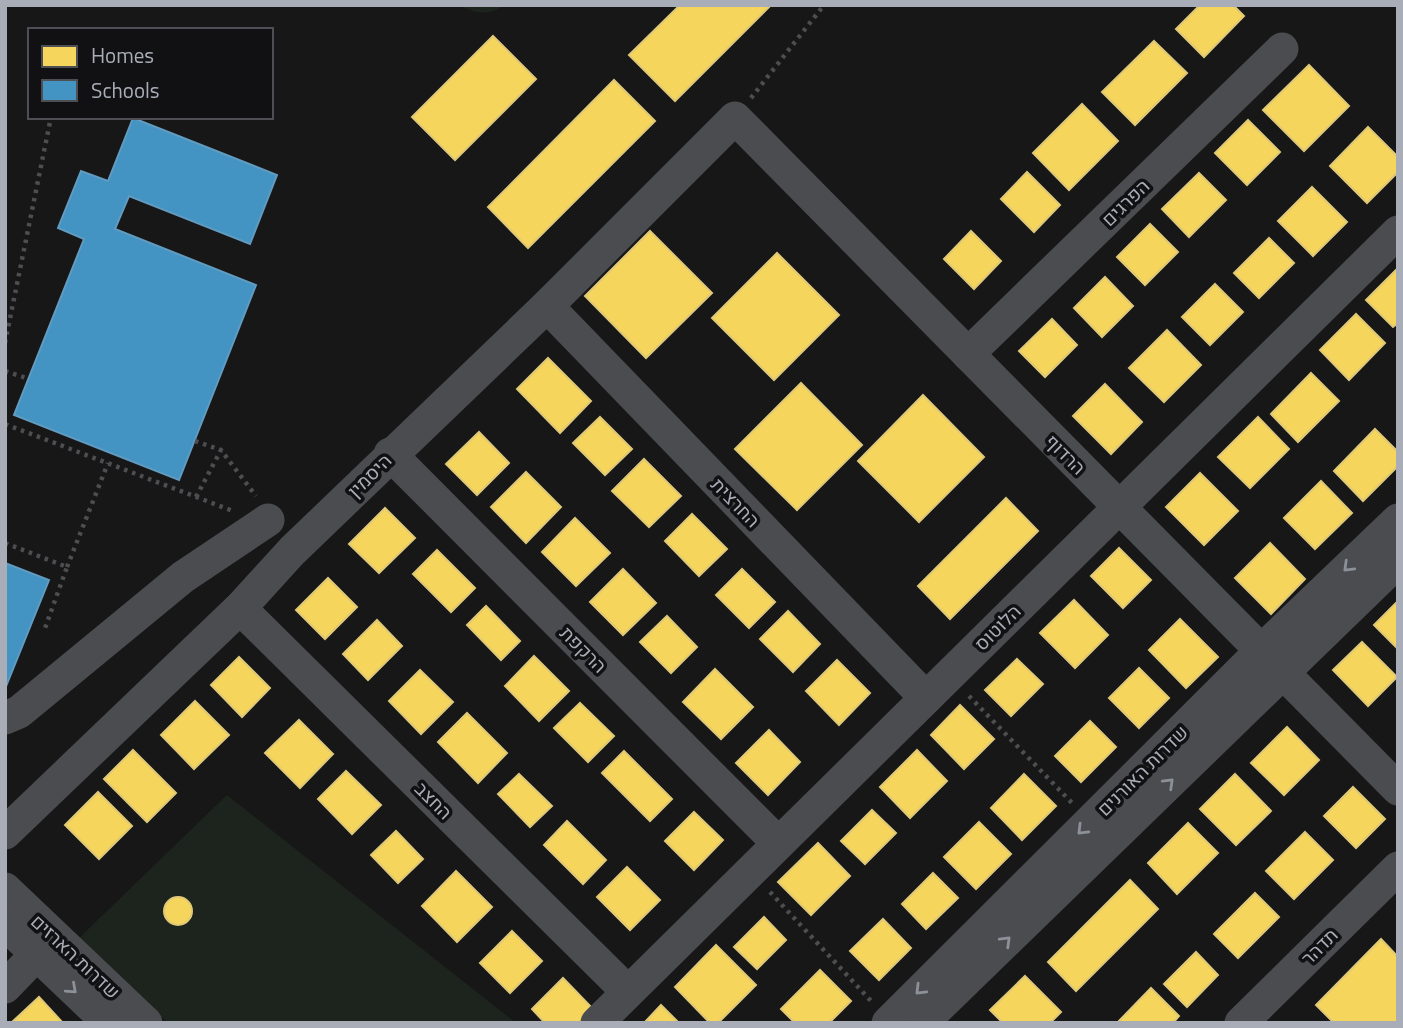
<svg xmlns="http://www.w3.org/2000/svg" width="1403" height="1028" font-family="'Titillium Web',Heebo,sans-serif">
  <style>
    .green { fill: #1d241e }
    .homes { fill: #f6d55c; stroke: #dfc978; stroke-width: 2 }
    .schools { fill: #4393c3; stroke: #619bc0; stroke-width: 2 }
    .lines { fill: none; stroke-linecap: round; stroke-linejoin: round }
    .path { stroke: #4d4e52; stroke-width: 4.5; stroke-dasharray: 3.5 5; stroke-linecap: butt }
    .minor { stroke: #4b4c50; stroke-width: 33 }
    .oneway { stroke: #8c9099 }
    .labels { text-anchor: middle; dominant-baseline: central; stroke-width: 7; stroke-linejoin: round; paint-order: stroke }
    .street-label { font-size: 19px; fill: #a8adb8; stroke: #111113 }
  </style>
  <rect width="100%" height="100%" fill="#171717"/>
  <g class="green">
    <path d="M460,5H504C490,16 475,14 460,5Z"/>
    <path d="M227,795L516,1023H168L78,939Z"/>
  </g>
  <g class="homes">
    <path d="M680,5H771L675,101L629,55Z"/>
    <path d="M1200,5H1233L1244,16L1204,57L1176,29Z"/>
    <path d="M493,36L536,79L455,160L412,117Z"/>
    <path d="M1154,41L1187,73L1135,125L1102,92Z"/>
    <path d="M1309,65L1349,106L1304,151L1263,110Z"/>
    <path d="M614,80L655,121L528,248L488,207Z"/>
    <path d="M1082,104L1118,141L1069,190L1033,153Z"/>
    <path d="M1248,120L1280,152L1247,185L1215,153Z"/>
    <path d="M1368,127L1398,157V172L1367,203L1330,166Z"/>
    <path d="M1027,172L1060,205L1034,232L1001,199Z"/>
    <path d="M1199,173L1226,200L1189,237L1162,209Z"/>
    <path d="M1312,187L1347,222L1313,256L1278,221Z"/>
    <path d="M1150,224L1178,252L1145,285L1117,257Z"/>
    <path d="M650,231L712,293L646,358L585,296Z"/>
    <path d="M971,231L1001,261L974,289L944,259Z"/>
    <path d="M1269,238L1294,263L1259,298L1234,273Z"/>
    <path d="M777,253L839,315L774,380L712,318Z"/>
    <path d="M1398,268V323L1393,327L1366,300Z"/>
    <path d="M1105,277L1133,306L1102,337L1074,308Z"/>
    <path d="M1215,284L1243,312L1210,345L1182,317Z"/>
    <path d="M1356,314L1385,343L1349,380L1320,350Z"/>
    <path d="M1052,319L1077,345L1045,377L1019,351Z"/>
    <path d="M1167,330L1201,365L1164,402L1129,368Z"/>
    <path d="M548,358L591,401L560,433L517,389Z"/>
    <path d="M1311,373L1339,401L1298,442L1271,414Z"/>
    <path d="M801,383L862,445L797,510L735,449Z"/>
    <path d="M1105,384L1142,422L1111,454L1073,416Z"/>
    <path d="M923,395L984,457L919,522L858,461Z"/>
    <path d="M600,417L632,449L605,475L573,443Z"/>
    <path d="M1258,417L1289,449L1250,488L1218,457Z"/>
    <path d="M1375,429L1398,452V466L1363,501L1334,471Z"/>
    <path d="M479,432L509,463L477,495L446,464Z"/>
    <path d="M644,459L681,496L649,527L612,491Z"/>
    <path d="M526,472L561,507L526,543L491,507Z"/>
    <path d="M1200,473L1238,511L1204,545L1166,507Z"/>
    <path d="M1321,481L1352,513L1315,549L1284,518Z"/>
    <path d="M1006,498L1038,531L950,619L918,586Z"/>
    <path d="M385,508L415,538L379,573L349,544Z"/>
    <path d="M692,514L727,549L699,576L665,541Z"/>
    <path d="M575,518L610,553L576,586L542,552Z"/>
    <path d="M1270,543L1305,579L1271,614L1235,578Z"/>
    <path d="M1119,548L1151,580L1123,608L1091,576Z"/>
    <path d="M437,550L475,588L451,612L413,574Z"/>
    <path d="M623,569L656,603L623,635L590,602Z"/>
    <path d="M742,569L775,602L749,628L716,595Z"/>
    <path d="M328,578L357,607L325,639L296,610Z"/>
    <path d="M1074,600L1108,635L1075,668L1040,633Z"/>
    <path d="M1398,601V649L1374,625Z"/>
    <path d="M486,606L520,641L501,660L467,625Z"/>
    <path d="M788,611L820,644L793,672L760,639Z"/>
    <path d="M667,616L697,647L671,673L640,642Z"/>
    <path d="M1180,619L1218,657L1186,688L1149,650Z"/>
    <path d="M377,620L402,646L368,680L343,654Z"/>
    <path d="M1362,642L1397,677L1368,706L1333,670Z"/>
    <path d="M534,656L569,691L539,721L505,686Z"/>
    <path d="M239,657L270,688L242,717L211,685Z"/>
    <path d="M1017,659L1043,684L1011,716L985,690Z"/>
    <path d="M837,660L870,693L839,725L806,691Z"/>
    <path d="M1139,668L1169,698L1139,728L1109,698Z"/>
    <path d="M715,669L753,707L721,739L683,702Z"/>
    <path d="M420,670L453,702L421,734L389,701Z"/>
    <path d="M195,701L229,735L194,769L161,735Z"/>
    <path d="M580,703L614,736L588,762L554,728Z"/>
    <path d="M960,705L994,739L964,769L931,735Z"/>
    <path d="M467,713L507,753L478,783L438,742Z"/>
    <path d="M299,720L333,754L300,788L265,753Z"/>
    <path d="M1090,721L1116,747L1081,782L1055,756Z"/>
    <path d="M1287,727L1319,760L1284,795L1251,763Z"/>
    <path d="M769,730L800,762L768,795L736,763Z"/>
    <path d="M133,750L176,793L147,822L104,779Z"/>
    <path d="M917,750L947,781L910,818L880,787Z"/>
    <path d="M624,751L672,799L650,821L602,773Z"/>
    <path d="M346,771L381,805L352,834L318,799Z"/>
    <path d="M519,774L552,806L530,827L498,794Z"/>
    <path d="M1024,774L1056,806L1022,840L991,808Z"/>
    <path d="M1235,774L1271,811L1236,845L1200,809Z"/>
    <path d="M1353,787L1385,819L1356,848L1324,816Z"/>
    <path d="M98,792L132,826L99,859L65,825Z"/>
    <path d="M872,810L896,833L865,864L841,841Z"/>
    <path d="M694,812L723,840L694,870L665,841Z"/>
    <path d="M567,821L606,860L583,884L544,845Z"/>
    <path d="M979,822L1011,854L976,889L944,857Z"/>
    <path d="M1188,823L1218,853L1177,894L1148,863Z"/>
    <path d="M396,831L423,859L398,883L371,855Z"/>
    <path d="M1305,832L1333,860L1294,899L1266,871Z"/>
    <path d="M818,843L850,876L811,915L778,882Z"/>
    <path d="M627,867L660,900L630,930L597,897Z"/>
    <path d="M456,871L492,907L457,942L422,906Z"/>
    <path d="M933,873L958,898L926,929L902,904Z"/>
    <path d="M1130,880L1158,909L1076,991L1048,962Z"/>
    <path d="M1255,893L1279,917L1238,958L1214,934Z"/>
    <circle cx="178" cy="911" r="14"/>
    <path d="M764,917L786,940L757,969L734,947Z"/>
    <path d="M883,919L911,948L879,980L850,951Z"/>
    <path d="M512,931L542,961L510,993L480,963Z"/>
    <path d="M1381,939L1398,957V1023H1334L1316,1005Z"/>
    <path d="M716,945L756,985L718,1023H710L675,987Z"/>
    <path d="M1196,952L1218,975L1187,1007L1164,984Z"/>
    <path d="M820,970L851,1001L829,1023H795L781,1009Z"/>
    <path d="M1025,976L1061,1012L1050,1023H1003L990,1010Z"/>
    <path d="M563,978L593,1009L579,1023H545L532,1009Z"/>
    <path d="M1151,988L1179,1016L1173,1023H1117Z"/>
    <path d="M39,997L63,1023H11Z"/>
    <path d="M661,1005L679,1023H644Z"/>
  </g>
  <g class="schools">
    <path d="M133,118L277,175L250,244L129,196L115,229L256,285L179,480L14,415L84,239L58,228L81,171L108,181Z"/>
    <path d="M5,563L49,580L5,689Z"/>
  </g>
  <g class="lines">
    <g class="path">
      <path d="M751,98L824,5"/>
      <path d="M5,343L51,117"/>
      <path d="M5,371L29,379"/>
      <path d="M5,424L233,511"/>
      <path d="M195,441L221,450"/>
      <path d="M196,497L221,450L256,496"/>
      <path d="M5,543L67,567L44,631"/>
      <path d="M67,567L108,463"/>
      <path d="M969,696L1072,803"/>
      <path d="M770,892L871,1001"/>
    </g>
    <g class="minor">
      <path d="M547,306L926,698"/>
      <path d="M968,354L1282,49"/>
      <path d="M390,454L778,843"/>
      <path d="M240,608L628,992"/>
      <path d="M5,718L19,712L183,577L268,520"/>
      <path d="M5,833L240,608L292,551L547,306L735,118L1398,789"/>
      <path d="M5,889L146,1023"/>
      <path d="M5,924L109,1023"/>
      <path d="M5,987L35,956"/>
      <path d="M597,1023L1398,232"/>
      <path d="M888,1023L1261,651L1398,520"/>
      <path d="M922,1023L1398,561"/>
      <path d="M1241,1023L1398,868"/>
    </g>
  </g>
  <defs><path id="oneway-chevron" d="M-2-3.5L2.5 0L-2 3.5" fill="none" stroke-width="1.6" stroke-linecap="round" stroke-linejoin="round" transform="scale(1.75)"/></defs>
  <g class="oneway">
    <use href="#oneway-chevron" transform="translate(1348 567) rotate(136)"/>
    <use href="#oneway-chevron" transform="translate(1169 783) rotate(-44)"/>
    <use href="#oneway-chevron" transform="translate(1082 830) rotate(135)"/>
    <use href="#oneway-chevron" transform="translate(1006 941) rotate(-44)"/>
    <use href="#oneway-chevron" transform="translate(72 989) rotate(42)"/>
    <use href="#oneway-chevron" transform="translate(920 990) rotate(135)"/>
  </g>
  <g class="labels">
    <g class="street-label">
      <text transform="translate(1125 202) rotate(-44)">הפרגים</text>
      <text transform="translate(1066 454) rotate(45)">הרדוף</text>
      <text transform="translate(369 475) rotate(-45)">היסמין</text>
      <text transform="translate(736 502) rotate(46)">החרצית</text>
      <text transform="translate(997 627) rotate(-45)">הלוטוס</text>
      <text transform="translate(584 649) rotate(45)">הרקפת</text>
      <text transform="translate(1142 770) rotate(-45)">שדרות האורנים</text>
      <text transform="translate(434 800) rotate(45)">החצב</text>
      <text transform="translate(1319 946) rotate(-45)">תדהר</text>
      <text transform="translate(76 956) rotate(43)">שדרות הארזים</text>
    </g>
  </g>
  <rect width="1403" height="1028" fill="none" stroke="#a8adb8" stroke-width="14"/>
  <rect x="28" y="28" width="245" height="91" fill="#111113" stroke="#4d4f55" stroke-width="2"/>
  <rect x="42" y="46" width="35" height="21" fill="#f6d55c" stroke="#4d4f55" stroke-width="2"/>
  <text x="91" y="63" font-size="21" fill="#a8adb8">Homes</text>
  <rect x="42" y="80" width="35" height="21" fill="#4393c3" stroke="#4d4f55" stroke-width="2"/>
  <text x="91" y="98" font-size="21" fill="#a8adb8">Schools</text>
</svg>
